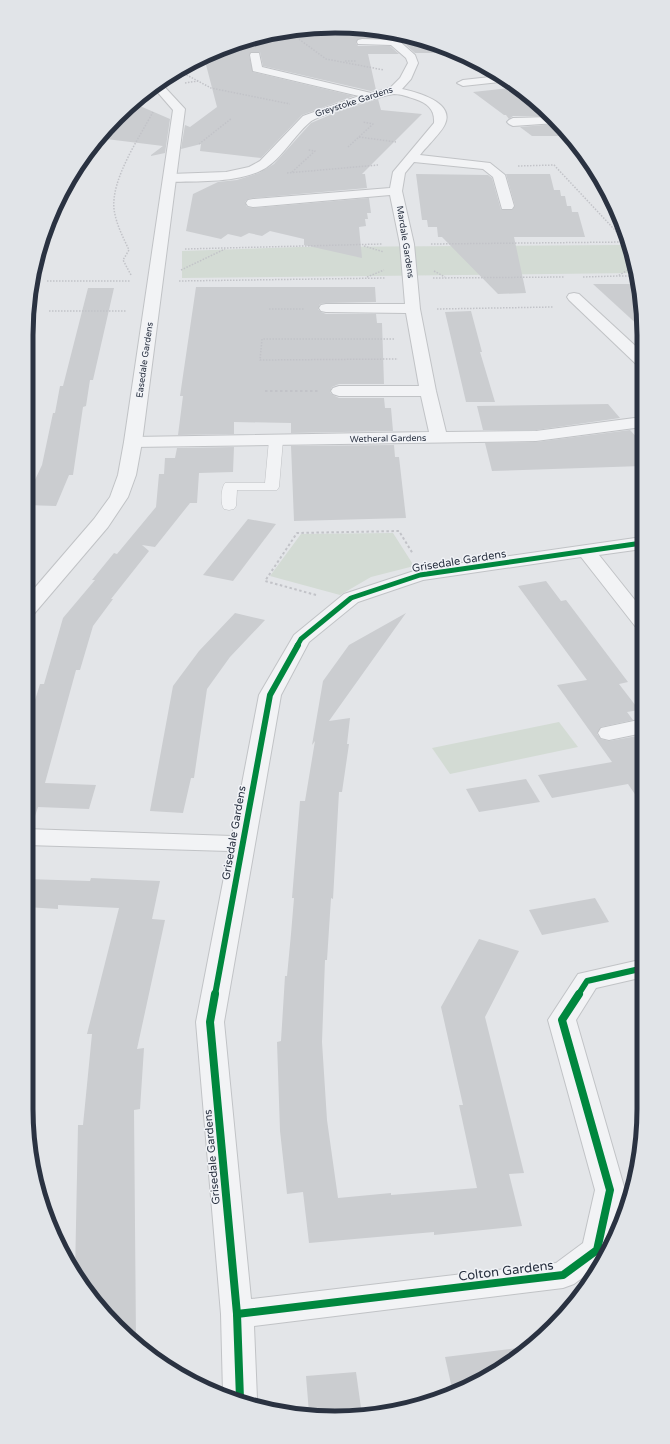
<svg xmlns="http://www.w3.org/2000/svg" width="670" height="1444" font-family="'Varela Round',sans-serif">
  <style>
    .green { fill: #d3dbd4 }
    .building { fill: #cbcdd0 }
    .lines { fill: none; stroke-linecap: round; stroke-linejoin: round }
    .service-casing { stroke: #c1c3c6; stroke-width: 1 }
    .minor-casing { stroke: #c1c3c6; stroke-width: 2 }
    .tertiary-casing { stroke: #c1c3c6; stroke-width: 2 }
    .path-far1 { stroke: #c2c3c8; stroke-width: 1.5; stroke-dasharray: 1.5 1.5; stroke-linecap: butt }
    .path { stroke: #c2c3c8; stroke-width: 2; stroke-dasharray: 2.5 2.5; stroke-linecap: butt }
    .service { fill: #f2f3f5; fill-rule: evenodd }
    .minor { fill: #f2f3f5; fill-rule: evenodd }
    .tertiary { fill: #f2f3f5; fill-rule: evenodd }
    .cycleway-far2-casing { stroke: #f1f3f7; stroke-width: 7 }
    .cycleway-far1-casing { stroke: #f1f3f7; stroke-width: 9 }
    .cycleway-casing { stroke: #f1f3f7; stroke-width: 10 }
    .cycleway-far2 { stroke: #00873e; stroke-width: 5 }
    .cycleway-far1 { stroke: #00873e; stroke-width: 6 }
    .cycleway { stroke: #00873e; stroke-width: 8 }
    .labels { text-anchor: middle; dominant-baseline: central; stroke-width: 3; stroke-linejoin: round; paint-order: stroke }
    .far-street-label { font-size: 9px; fill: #2a3241; stroke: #f1f3f7 }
    .street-label { font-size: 11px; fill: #2a3241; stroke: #f1f3f7 }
    .near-street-label { font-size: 13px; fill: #2a3241; stroke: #f1f3f7 }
    .rim { fill: none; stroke: #2a3241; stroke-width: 5 }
  </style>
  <rect width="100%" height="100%" fill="#e3e5e8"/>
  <g class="green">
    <path d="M621,245L632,260L636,273L182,278V251L300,247Z"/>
    <path d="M393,533L414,566L371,577L340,595L270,576L301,534Z"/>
    <path d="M559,722L578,747L450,774L432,748Z"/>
  </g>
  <g class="building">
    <path d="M334,26L395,32L435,44V53H415L398,38L358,39L356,43L358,46H390L399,54H368L376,90L371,91L263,66L260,52H251L249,55L253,72L354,96L302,115L261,158L200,151L201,144L181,149L185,125L190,127L217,107L204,57L217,50L256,38L314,36L313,32H318L317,28Z"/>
    <path d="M519,87L549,116H513L509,119L506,115H504L473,92Z"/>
    <path d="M378,99L381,110L422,114L362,174H365L367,188L253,198L248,199L245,202L247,207L253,208L369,198L371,213H367L368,219H365L366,226L359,227L362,258L304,245V239L270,231L262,236L249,233L241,237L228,234L221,239L186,231L193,194L218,182L237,180L259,173L274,164L311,123L337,112Z"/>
    <path d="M133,103L170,119L165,153L151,156V155L163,146L98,138L116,117Z"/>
    <path d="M557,124L570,136H532L520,127Z"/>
    <path d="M416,174L488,175L492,178L501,210H512L515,206L506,174H550L554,190H560L561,196H565L567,206H571L572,212H578L585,237H514L526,293L498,294L442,237H438L437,227H428L427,220H422Z"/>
    <path d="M593,284H638L641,294V328Z"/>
    <path d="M196,287H375L376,302L326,303L320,304L318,309L321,312L326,314H376L377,323H382L384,384H339L332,387L330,392L333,395L339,398H384L385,408H391L393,431L291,433V423L234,422V434L178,435L183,396H180Z"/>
    <path d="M88,288H114L93,380H90L86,406L83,407L73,475H69L56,506L26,505V499L42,465L53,413H55L60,386H63Z"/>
    <path d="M471,311L482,352H480L495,402H466L445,312Z"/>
    <path d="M608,404L620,418L536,430H483L477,406Z"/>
    <path d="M630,430L642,443V466L492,471L485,443L536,442Z"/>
    <path d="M394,445L395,457H399L406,518L294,521L291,446Z"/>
    <path d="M234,447L233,472L199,473L197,503H190L155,547L142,545L149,551L111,599H113L93,626L80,670H76L45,783L96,785L89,809L38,807L33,822L26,821V729L40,684H44L63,618L95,580H92L114,553L117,554L156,507L159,474H164L165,458H175L177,448Z"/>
    <path d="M248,519L276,524L233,581L203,575Z"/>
    <path d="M546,581L561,601L566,600L628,682L619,684L639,710L627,712L633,720L601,727L597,734L601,739L609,741L643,735V806L628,784L552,798L538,775L612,762L557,685L587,680L518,586Z"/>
    <path d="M235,613L265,620L230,657L207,689L194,778H191L183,813L150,811L173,686L199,651Z"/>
    <path d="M406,613L329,721L350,718L347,744H349L342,792H339L333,899L331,898L327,960H325L322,1042L327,1120L338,1198L391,1193V1195L477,1188L459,1105H463L441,1007L479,939L519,951L485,1017L524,1173L509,1174L522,1226L434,1235V1232L309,1243L303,1192L287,1194L280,1131L277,1042L281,1041L285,976H287L291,934L294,898H292L300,801H305L315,741L312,745L323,681L349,645Z"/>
    <path d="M526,779L540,802L479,812L466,789Z"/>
    <path d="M91,878L160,881L152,919L165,920L137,1049L144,1048L140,1109L134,1110L136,1340L103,1313L75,1275L78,1125H83L92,1034H87L119,908L58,905V909L26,907V879L90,881Z"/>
    <path d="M595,898L609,922L542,935L529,910Z"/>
    <path d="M525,1347L489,1377L453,1393L445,1357Z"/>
    <path d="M356,1372L362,1415L309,1413L306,1376Z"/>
  </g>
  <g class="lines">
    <g class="service-casing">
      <path id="service" d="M276,436L281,437L283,440L279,487L277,490H237L236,506L234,509L229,510L224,509C220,504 221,488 225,483H265L269,440L271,437Z"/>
    </g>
    <g class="minor-casing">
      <g id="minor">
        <path d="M362,39L398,40L415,55L418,63L411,79L402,89C416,92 455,102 445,124C442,132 426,147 420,155L490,163L505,175L514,206L512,209H502L493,177L483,169L414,162L405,173L402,191L414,244L420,309L436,391L446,432L536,431L642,417V427L536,441L133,447L127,446L124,442L127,438L133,437L429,432L421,396H339L333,394L331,391L333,388L339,386H419L406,313L326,312L321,311L319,308L321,305L326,304H405L400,244L390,195L253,207L248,206L246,203L248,200L253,199L390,188L393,172L434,123C435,109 427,103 415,99C409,97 401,94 394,94C385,95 316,116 310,122C292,137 280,163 258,172C231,183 198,181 170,182L165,181L164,178L165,175L170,174L226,172L249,167L260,161L303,116L359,96L253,71L250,55L251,53H259L262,67L371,93L390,88L400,78L408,63L406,58L391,45L358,44L357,42L358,40Z"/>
        <path d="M499,76L509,81L463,86L457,83L463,80Z"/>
        <path d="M550,117L556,123L513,126L509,124L507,122L509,120L513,118Z"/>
        <path d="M574,293L579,294L642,352V366L636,364L569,300L567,297L569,294Z"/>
        <path d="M642,537V549L599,555L642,609V628L635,626L581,557L423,580L358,602L309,642L281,695L224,1022L251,1299L556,1263L583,1243L595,1190L548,1020L578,974L644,959V977L596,988L576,1020L625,1190L616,1235L594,1269L574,1284L563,1288L254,1326L257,1399L254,1404L223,1393L221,1314L196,1022L229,851L26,845V829L232,836L259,695L294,635L344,594L420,569Z"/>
        <path d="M643,719V733L609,740L601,738L598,733L601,728Z"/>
      </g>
    </g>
    <g class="tertiary-casing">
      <path id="tertiary" d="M159,81L185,109L142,442L136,475L128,497L108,527L33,615L26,617V598L94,519L110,497L118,475L124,442L173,110L153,87Z"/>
    </g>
    <g class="path-far1">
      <path d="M297,30L292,34L326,59L384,70"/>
      <path d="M272,33L292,34"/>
      <path d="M345,61H356"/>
      <path d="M182,68L183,73L211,88L290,104"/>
      <path d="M185,83L198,81"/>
      <path d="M359,137L396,142"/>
      <path d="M199,144L232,118"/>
      <path d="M348,147L373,124L363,122"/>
      <path d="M518,166L554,165L628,244"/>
      <path d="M292,172L315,151L308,150"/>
      <path d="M287,173L378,165"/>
      <path d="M431,244L626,242"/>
      <path d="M364,246L384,252"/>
      <path d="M185,249L382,244"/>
      <path d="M181,270L225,249"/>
      <path d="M434,271L445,277"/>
      <path d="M131,275L123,260L129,250C123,237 116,224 114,209C111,179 139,138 153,112"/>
      <path d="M619,276H636"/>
      <path d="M367,277L384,270"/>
      <path d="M583,277L618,276L634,266"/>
      <path d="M433,278L564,277"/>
      <path d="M47,281H130"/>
      <path d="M179,281L386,278"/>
      <path d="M269,309H304"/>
      <path d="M437,309L553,307"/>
      <path d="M49,311H127"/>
      <path d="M394,339H262L260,360L398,359"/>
    </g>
    <g class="path">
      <path d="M265,391H318"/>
      <path d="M316,595L265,581L297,533L399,531L413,554"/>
    </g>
    <use href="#service" class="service"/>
    <use href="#minor" class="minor"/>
    <use href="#tertiary" class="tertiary"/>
    <g class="cycleway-far2-casing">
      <path id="cycleway-far2" d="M297,646L301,639L351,598L420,575L642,543"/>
    </g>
    <g class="cycleway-far1-casing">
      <g id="cycleway-far1">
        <path d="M215,995L270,695L298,645"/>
        <path d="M578,995L587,981L644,968"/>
      </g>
    </g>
    <g class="cycleway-casing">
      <g id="cycleway">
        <path d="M215,994L210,1022L237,1314L240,1399"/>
        <path d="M237,1314L563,1275L597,1250L610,1190L562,1020L579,994"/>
      </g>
    </g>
    <use href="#cycleway-far2" class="cycleway-far2"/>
    <use href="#cycleway-far1" class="cycleway-far1"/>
    <use href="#cycleway" class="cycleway"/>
  </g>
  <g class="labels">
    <g class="far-street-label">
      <text transform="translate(354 102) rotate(-18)">Greystoke Gardens</text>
      <text transform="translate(405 242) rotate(81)">Mardale Gardens</text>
      <text transform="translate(145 360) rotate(-82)">Easedale Gardens</text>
      <text transform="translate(388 439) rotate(-1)">Wetheral Gardens</text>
    </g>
    <g class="street-label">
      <text transform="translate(459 561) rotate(-9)">Grisedale Gardens</text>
      <text transform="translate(234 833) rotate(-80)">Grisedale Gardens</text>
      <text transform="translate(212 1157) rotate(-95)">Grisedale Gardens</text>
    </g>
    <g class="near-street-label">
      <text transform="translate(506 1271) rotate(-7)">Colton Gardens</text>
    </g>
  </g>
  <path d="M0 0H670V1444H0ZM335 33H335A302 302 0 0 1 637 335V1109A302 302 0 0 1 335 1411H335A302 302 0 0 1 33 1109V335A302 302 0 0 1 335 33Z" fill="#e1e4e8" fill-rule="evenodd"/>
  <path class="rim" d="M335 33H335A302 302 0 0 1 637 335V1109A302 302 0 0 1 335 1411H335A302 302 0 0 1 33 1109V335A302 302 0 0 1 335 33Z"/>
</svg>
